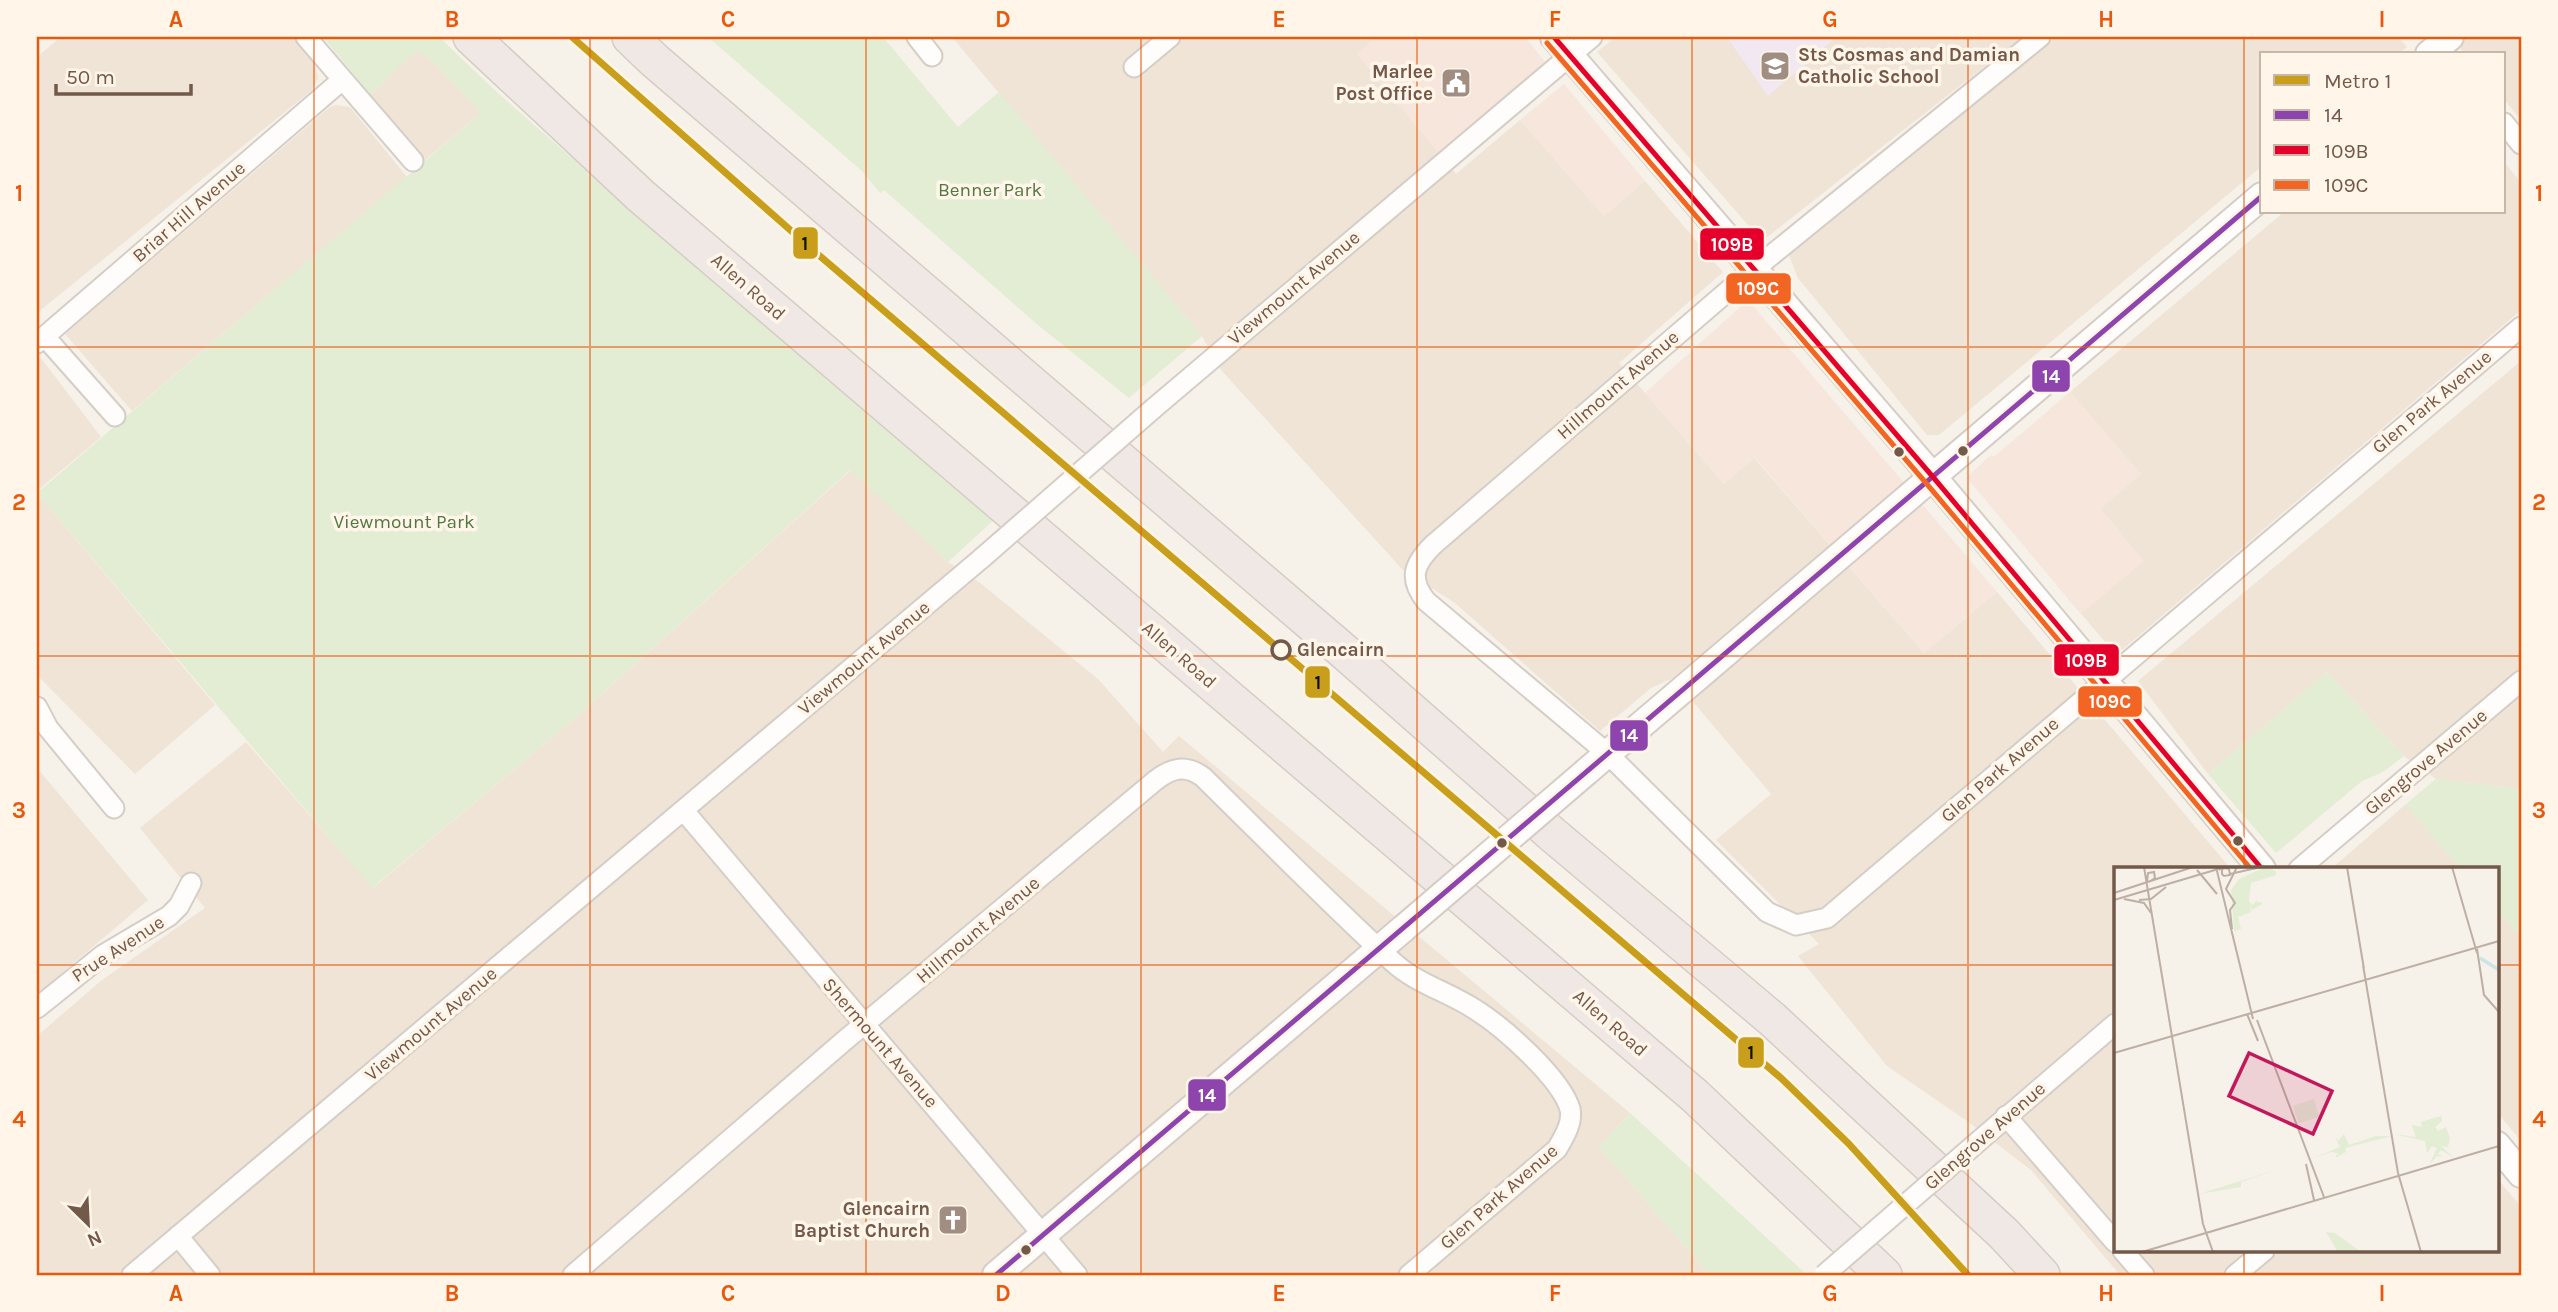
<svg xmlns="http://www.w3.org/2000/svg" width="2558" height="1312" font-family="Karla,sans-serif">
  <style>
    .residential { fill: #efe4d6 }
    .commercial { fill: #f6e6dc }
    .education { fill: #f2e8f1 }
    .green { fill: #e2edd4 }
    .lines { fill: none; stroke-linecap: round; stroke-linejoin: round }
    .street-casing { stroke: #d5cec7; stroke-width: 23 }
    .secondary-casing { stroke: #d5cdc6; stroke-width: 30 }
    .highway-casing { stroke: #d5ccc5; stroke-width: 38 }
    .street { stroke: #fefdfc; stroke-width: 19 }
    .secondary { stroke: #fefdfc; stroke-width: 26 }
    .highway { stroke: #f0e8e4; stroke-width: 35 }
    .street-bridge-casing { stroke: #d5cec7; stroke-width: 23; stroke-linecap: butt }
    .secondary-bridge-casing { stroke: #d5cdc6; stroke-width: 30; stroke-linecap: butt }
    .street-bridge { stroke: #fefdfc; stroke-width: 19 }
    .secondary-bridge { stroke: #fefdfc; stroke-width: 26 }
    .bus-1-casing { stroke: #fff6e9; stroke-width: 10 }
    .bus-2-casing { stroke: #fff6e9; stroke-width: 10 }
    .bus-3-casing { stroke: #fff6e9; stroke-width: 10 }
    .bus-1 { stroke: #8e44ad; stroke-width: 5 }
    .bus-2 { stroke: #e4002b; stroke-width: 5 }
    .bus-3 { stroke: #f26522; stroke-width: 5 }
    .metro-1-casing { stroke: #fff6e9; stroke-width: 12 }
    .metro-1 { stroke: #c99e1a; stroke-width: 7 }
    .grid { fill: none; stroke: #e8590c; stroke-width: 2; stroke-opacity: 0.55 }
    .bus-dot { fill: #73594a; stroke: #fff6e9; stroke-width: 2.5 }
    .stop-dot { fill: #fff6e9; stroke: #73594a; stroke-width: 3.5 }
    .labels { text-anchor: middle; dominant-baseline: central; stroke-width: 7; stroke-linejoin: round; paint-order: stroke }
    .poi-label { font-size: 19px; font-weight: bold; fill: #73594a; stroke: #fff6e9; text-anchor: end }
    .park-label { font-size: 19px; fill: #527842; stroke: #fff6e9 }
    .street-label { font-size: 19px; fill: #73594a; stroke: #fff6e9 }
    .stop-label { font-size: 19px; font-weight: bold; fill: #73594a; stroke: #fff6e9; text-anchor: start }
    .inset-river { fill: none; stroke: #cbe4e6; stroke-width: 3.5 }
    .inset-road { fill: none; stroke: #beafa4; stroke-width: 2 }
    .view { fill: #c2185b; fill-opacity: 0.15; stroke: #c2185b; stroke-width: 3.5 }
    .inset-edge { fill: none; stroke: #73594a; stroke-width: 3.5 }
    .line-badge { stroke: #fff6e9; stroke-width: 2.5 }
    .badge-label { font-size: 19px; text-anchor: middle; font-weight: bold; fill: #fff }
    .pale-badge-label { font-size: 19px; text-anchor: middle; font-weight: bold; fill: #111 }
    .neatline { fill: none; stroke: #e8590c; stroke-width: 2.5 }
    .grid-label { font-size: 23px; text-anchor: middle; font-weight: bold; fill: #e8590c }
  </style>
  <rect width="100%" height="100%" fill="#f6f1e9"/>
  <g class="residential">
    <path d="M61,37H292L315,65L318,78L312,90L37,313V57Z"/>
    <path d="M952,37H1377L1357,54L1456,174L1520,120L1604,216L1645,181L1723,272L1619,363L1724,484L1754,458L1924,653L1997,592L2231,869H2115V1251H2497V1178L2521,1207V1275H2120L2031,1170L1967,1121L1887,1066L1798,956L1819,944L1716,840L1771,794L1673,678L1651,688L1600,731L1455,603L1402,569L1221,370L1202,336Z"/>
    <path d="M1616,37H1727L1768,95L1836,37H2022L1762,241L1597,52Z"/>
    <path d="M2056,37H2398L2407,47L2398,54H2262V166L1939,435H1927L1798,278L1789,255Z"/>
    <path d="M2451,37H2521V120L2504,99V54H2465Z"/>
    <path d="M417,49L434,63L481,113L425,160L371,95Z"/>
    <path d="M336,105L350,107L407,177L132,411L65,334L330,107Z"/>
    <path d="M2504,162L2521,183V310L2116,655L2056,584L2118,529L2100,509L2141,474L2070,392L2284,212H2504Z"/>
    <path d="M40,357L101,437L37,491V360Z"/>
    <path d="M2521,361V789L2436,779L2404,756L2327,672L2208,774L2138,681Z"/>
    <path d="M851,470L948,562L979,582L1098,679L1163,752L1179,736L1630,1113L1599,1147L1710,1275H37V1036L102,980L205,908L140,828L246,742L373,888L573,720Z"/>
    <path d="M37,493L215,705L135,774L37,675Z"/>
    <path d="M37,768L148,900L37,994Z"/>
    <path d="M2405,805L2461,869H2331Z"/>
    <path d="M2497,910L2521,938V1141L2497,1112Z"/>
  </g>
  <g class="commercial">
    <path d="M1377,37H1525L1545,62L1439,154L1357,54Z"/>
    <path d="M1564,84L1645,181L1604,216L1520,120Z"/>
    <path d="M1748,300L1997,592L1924,653L1755,458L1724,484L1645,393Z"/>
    <path d="M2070,392L2141,474L2101,509L2144,561L2081,614L1968,479L1969,475L1991,455L1994,457Z"/>
  </g>
  <path class="education" d="M1727,37H1836L1768,96Z"/>
  <g class="green">
    <path d="M323,37H439L500,95L678,251L802,357L922,455L942,479L997,517L948,562L850,470L573,720L372,888L37,493L481,113L434,63L417,50L371,95Z"/>
    <path d="M708,37H883L958,127L999,92L1202,336L1129,398L1038,325L884,190L880,193L862,171Z"/>
    <path d="M2327,672L2404,756L2383,772L2362,781L2276,853L2208,774Z"/>
    <path d="M2436,779L2521,789V938L2497,910V869H2461L2405,805Z"/>
    <path d="M1630,1113L1804,1272L1801,1275H1710L1599,1147Z"/>
  </g>
  <g class="lines">
    <g class="street-casing">
      <g id="street">
        <path d="M306,37L413,161"/>
        <path d="M917,37L932,56"/>
        <path d="M2040,37L1736,284L1433,545C1414,564 1408,578 1426,601L1608,754L1767,912L1796,925L1827,918L2521,327"/>
        <path d="M1134,67L1170,37"/>
        <path d="M2504,123L2521,144"/>
        <path d="M45,337L115,416"/>
        <path d="M37,343L342,80"/>
        <path d="M1154,408L1592,37"/>
        <path d="M37,707L48,728L114,808"/>
        <path d="M684,811L1077,1275"/>
        <path d="M2299,869L2521,681"/>
        <path d="M37,1008L103,955L169,916L179,906L191,883"/>
        <path d="M2006,1116L2115,1242"/>
        <path d="M1980,1140L2115,1024"/>
        <path d="M178,1236L210,1275"/>
        <path d="M2123,1251L2144,1275"/>
        <path d="M132,1275L982,558"/>
        <path d="M573,1275L844,1041L1156,780C1172,768 1186,764 1203,777C1266,839 1328,902 1393,962C1417,984 1449,992 1476,1010C1503,1027 1561,1078 1570,1109C1573,1123 1564,1137 1557,1149L1409,1275"/>
        <path d="M2235,1275L2264,1251"/>
      </g>
    </g>
    <g class="secondary-casing">
      <g id="secondary">
        <path d="M1554,37L1933,477L2262,869"/>
        <path d="M2429,54L2450,37"/>
        <path d="M1586,772L2262,196"/>
        <path d="M2497,1145L2521,1174"/>
        <path d="M996,1275L1404,928"/>
      </g>
    </g>
    <g class="highway-casing">
      <g id="highway">
        <path d="M471,37L641,196L1695,1096L1884,1275"/>
        <path d="M630,37L654,60L1340,648L1553,835L1772,1019L2004,1234L2042,1275"/>
      </g>
    </g>
    <use href="#street" class="street"/>
    <use href="#secondary" class="secondary"/>
    <use href="#highway" class="highway"/>
    <g class="street-bridge-casing">
      <g id="street-bridge">
        <path d="M982,558L1154,408"/>
        <path d="M1824,1275L1980,1140"/>
      </g>
    </g>
    <g class="secondary-bridge-casing">
      <path id="secondary-bridge" d="M1404,928L1586,772"/>
    </g>
    <use href="#street-bridge" class="street-bridge"/>
    <use href="#secondary-bridge" class="secondary-bridge"/>
    <g class="bus-1-casing">
      <path id="bus-1" d="M996,1275L2262,196"/>
    </g>
    <g class="bus-2-casing">
      <path id="bus-2" d="M1554,37L1933,477L2262,869"/>
    </g>
    <g class="bus-3-casing">
      <path id="bus-3" d="M1547,43L1926,483L2251,869"/>
    </g>
    <use href="#bus-1" class="bus-1"/>
    <use href="#bus-2" class="bus-2"/>
    <use href="#bus-3" class="bus-3"/>
    <g class="metro-1-casing">
      <path id="metro-1" d="M572,37L814,251L1781,1078L1849,1144L1968,1275"/>
    </g>
    <use href="#metro-1" class="metro-1"/>
  </g>
  <path class="grid" d="M314,37V1275M590,37V1275M866,37V1275M1141,37V1275M1417,37V1275M1692,37V1275M1968,37V1275M2244,37V869M37,347H2521M37,656H2521M37,965H2115M2497,965H2521M2244,1251V1275"/>
  <defs>
    <g id="school-square" transform="scale(1.575)"><rect x="-9" y="-9" width="18" height="18" rx="4" fill="#a18e82" stroke="#fff6e9"/><path d="M0-5L7-2L0 1L-7-2ZM-4 1L0 2.5L4 1V4Q0 6-4 4Z" fill="#fff"/></g>
    <g id="civic-square" transform="scale(1.575)"><rect x="-9" y="-9" width="18" height="18" rx="4" fill="#a18e82" stroke="#fff6e9"/><path d="M-.6-6.5H3V-4.5H.6V-3L4-1V1h2V6H-6V1h2V-1L-.6-3ZM-1.2 2.5V6h2.4V2.5Z" fill="#fff"/></g>
    <g id="church-square" transform="scale(1.575)"><rect x="-9" y="-9" width="18" height="18" rx="4" fill="#a18e82" stroke="#fff6e9"/><path d="M-1.2-6h2.4v3.5h3.3v2.4h-3.3V6h-2.4V-.1h-3.3v-2.4h3.3Z" fill="#fff"/></g>
  </defs>
  <g fill-rule="evenodd">
    <use href="#school-square" x="1775" y="66"/>
    <use href="#civic-square" x="1456" y="83"/>
    <use href="#church-square" x="953" y="1220"/>
  </g>
  <g class="bus-dot">
    <circle cx="1963" cy="451" r="6"/>
    <circle cx="1899" cy="452" r="6"/>
    <circle cx="2238" cy="841" r="6"/>
    <circle cx="1502" cy="843" r="6"/>
    <circle cx="1026" cy="1250" r="6"/>
  </g>
  <circle class="stop-dot" cx="1281" cy="650" r="9"/>
  <g class="labels">
    <g class="poi-label">
      <text x="1798" y="55" text-anchor="start">Sts Cosmas and Damian<tspan x="1798" dy="22">Catholic School</tspan></text>
      <text x="1433" y="72">Marlee<tspan x="1433" dy="22">Post Office</tspan></text>
      <text x="930" y="1209">Glencairn<tspan x="930" dy="22">Baptist Church</tspan></text>
    </g>
    <g class="park-label">
      <text x="990" y="190">Benner Park</text>
      <text x="404" y="522">Viewmount Park</text>
    </g>
    <g class="street-label">
      <text transform="translate(189 212) rotate(-41)">Briar Hill Avenue</text>
      <text transform="translate(748 287) rotate(41)">Allen Road</text>
      <text transform="translate(1294 288) rotate(-40)">Viewmount Avenue</text>
      <text transform="translate(1618 385) rotate(-41)">Hillmount Avenue</text>
      <text transform="translate(2432 402) rotate(-40)">Glen Park Avenue</text>
      <text transform="translate(1179 655) rotate(41)">Allen Road</text>
      <text transform="translate(864 658) rotate(-40)">Viewmount Avenue</text>
      <text transform="translate(2426 762) rotate(-40)">Glengrove Avenue</text>
      <text transform="translate(2000 770) rotate(-41)">Glen Park Avenue</text>
      <text transform="translate(978 930) rotate(-40)">Hillmount Avenue</text>
      <text transform="translate(118 949) rotate(-33)">Prue Avenue</text>
      <text transform="translate(1610 1023) rotate(41)">Allen Road</text>
      <text transform="translate(431 1024) rotate(-40)">Viewmount Avenue</text>
      <text transform="translate(880 1043) rotate(49)">Shermount Avenue</text>
      <text transform="translate(1985 1136) rotate(-41)">Glengrove Avenue</text>
      <text transform="translate(1499 1197) rotate(-41)">Glen Park Avenue</text>
    </g>
    <g class="stop-label">
      <text x="1297" y="650">Glencairn</text>
    </g>
  </g>
  <g transform="translate(2114 867)">
    <rect width="385" height="385" fill="#f6f1e9"/>
    <path d="M151,0L162,4V8L137,16L135,34L138,38L143,33V35H147L148,37L138,43L136,37L137,45L124,50L127,62L120,64L117,23L125,12ZM200,232L205,250L185,256L188,267L179,239ZM327,249L328,254L321,260L324,264L332,260L336,271L334,280L327,279L340,291L327,283L324,287L329,290L323,289L315,298L323,281L318,279L313,286L311,274L280,267L302,270L298,258L308,260L307,255ZM230,267L235,278L262,269H278L231,281L232,285L221,291L224,286L217,285L197,292L226,280V279L224,277L221,268L224,274ZM165,302L127,315V320L85,327ZM212,365L221,366L247,385H224Z" fill="#e2edd4"/>
    <path class="inset-river" d="M366,91L385,103"/>
    <path class="inset-road" d="M30,0L89,357L99,385M102,0L139,152M233,0L250,102M338,0L363,86M83,3L103,27M105,3L106,2H109L111,1L115,2L116,8L110,9L108,7V4L107,0M116,7L147,0M33,15L34,6L40,5L41,11L35,15M0,26L79,0M10,32L30,36L37,46M0,33L111,0M25,33L37,32L52,20M118,62L116,43L121,36L112,22L123,0M363,82L370,128L385,145M249,98L284,306L307,385M133,147L144,174M143,153L210,330M0,186L385,74M192,297L200,333M28,385L385,279"/>
    <path class="view" d="M135,186L218,224L199,267L115,229Z"/>
    <rect width="385" height="385" class="inset-edge"/>
  </g>
  <g class="line-badge">
    <rect x="792" y="226" width="27" height="34" rx="7" fill="#c99e1a"/>
    <rect x="1699" y="227" width="66" height="34" rx="7" fill="#e4002b"/>
    <rect x="1725" y="272" width="67" height="33" rx="7" fill="#f26522"/>
    <rect x="2031" y="359" width="40" height="34" rx="7" fill="#8e44ad"/>
    <rect x="2053" y="643" width="67" height="34" rx="7" fill="#e4002b"/>
    <rect x="1304" y="665" width="27" height="34" rx="7" fill="#c99e1a"/>
    <rect x="2077" y="685" width="66" height="33" rx="7" fill="#f26522"/>
    <rect x="1609" y="719" width="40" height="33" rx="7" fill="#8e44ad"/>
    <rect x="1737" y="1036" width="28" height="33" rx="7" fill="#c99e1a"/>
    <rect x="1187" y="1078" width="40" height="34" rx="7" fill="#8e44ad"/>
  </g>
  <g class="badge-label">
    <text x="1732" y="251">109B</text>
    <text x="1758" y="295">109C</text>
    <text x="2051" y="383">14</text>
    <text x="2086" y="667">109B</text>
    <text x="2110" y="708">109C</text>
    <text x="1629" y="742">14</text>
    <text x="1207" y="1102">14</text>
  </g>
  <g class="pale-badge-label">
    <text x="805" y="250">1</text>
    <text x="1318" y="689">1</text>
    <text x="1751" y="1059">1</text>
  </g>
  <rect width="2558" height="1312" fill="none" stroke="#fff6e9" stroke-width="77"/>
  <rect x="2260" y="52" width="245" height="161" fill="#fff6e9" stroke="#c7b7a9" stroke-width="2"/>
  <rect x="2274" y="75" width="35" height="10" fill="#c99e1a" stroke="#c7b7a9" stroke-width="2"/>
  <text x="2324" y="88" font-size="21" fill="#73594a">Metro 1</text>
  <rect x="2274" y="110" width="35" height="10" fill="#8e44ad" stroke="#c7b7a9" stroke-width="2"/>
  <text x="2324" y="122" font-size="21" fill="#73594a">14</text>
  <rect x="2274" y="145" width="35" height="10" fill="#e4002b" stroke="#c7b7a9" stroke-width="2"/>
  <text x="2324" y="158" font-size="21" fill="#73594a">109B</text>
  <rect x="2274" y="180" width="35" height="10" fill="#f26522" stroke="#c7b7a9" stroke-width="2"/>
  <text x="2324" y="192" font-size="21" fill="#73594a">109C</text>
  <g transform="translate(88 1224) rotate(156)" stroke="#fff6e9" stroke-width="5" paint-order="stroke">
  <path d="M0-5L12 26L0 18L-12 26Z" fill="#73594a"/>
  <text y="-10" font-size="19" font-weight="bold" text-anchor="middle" fill="#73594a">N</text>
  </g>
  <path d="M56 84v10h135v-10" fill="none" stroke="#73594a" stroke-width="3.5"/>
  <text x="66" y="84" font-size="21" fill="#73594a" stroke="#fff6e9" stroke-width="5" paint-order="stroke">50 m</text>
  <rect x="38" y="38" width="2482" height="1236" class="neatline"/>
  <g class="grid-label">
    <text x="176" y="27">A</text>
    <text x="452" y="27">B</text>
    <text x="728" y="27">C</text>
    <text x="1003" y="27">D</text>
    <text x="1279" y="27">E</text>
    <text x="1555" y="27">F</text>
    <text x="1830" y="27">G</text>
    <text x="2106" y="27">H</text>
    <text x="2382" y="27">I</text>
    <text x="19" y="201">1</text>
    <text x="2539" y="201">1</text>
    <text x="19" y="510">2</text>
    <text x="2539" y="510">2</text>
    <text x="19" y="818">3</text>
    <text x="2539" y="818">3</text>
    <text x="19" y="1127">4</text>
    <text x="2539" y="1127">4</text>
    <text x="176" y="1301">A</text>
    <text x="452" y="1301">B</text>
    <text x="728" y="1301">C</text>
    <text x="1003" y="1301">D</text>
    <text x="1279" y="1301">E</text>
    <text x="1555" y="1301">F</text>
    <text x="1830" y="1301">G</text>
    <text x="2106" y="1301">H</text>
    <text x="2382" y="1301">I</text>
  </g>
</svg>
